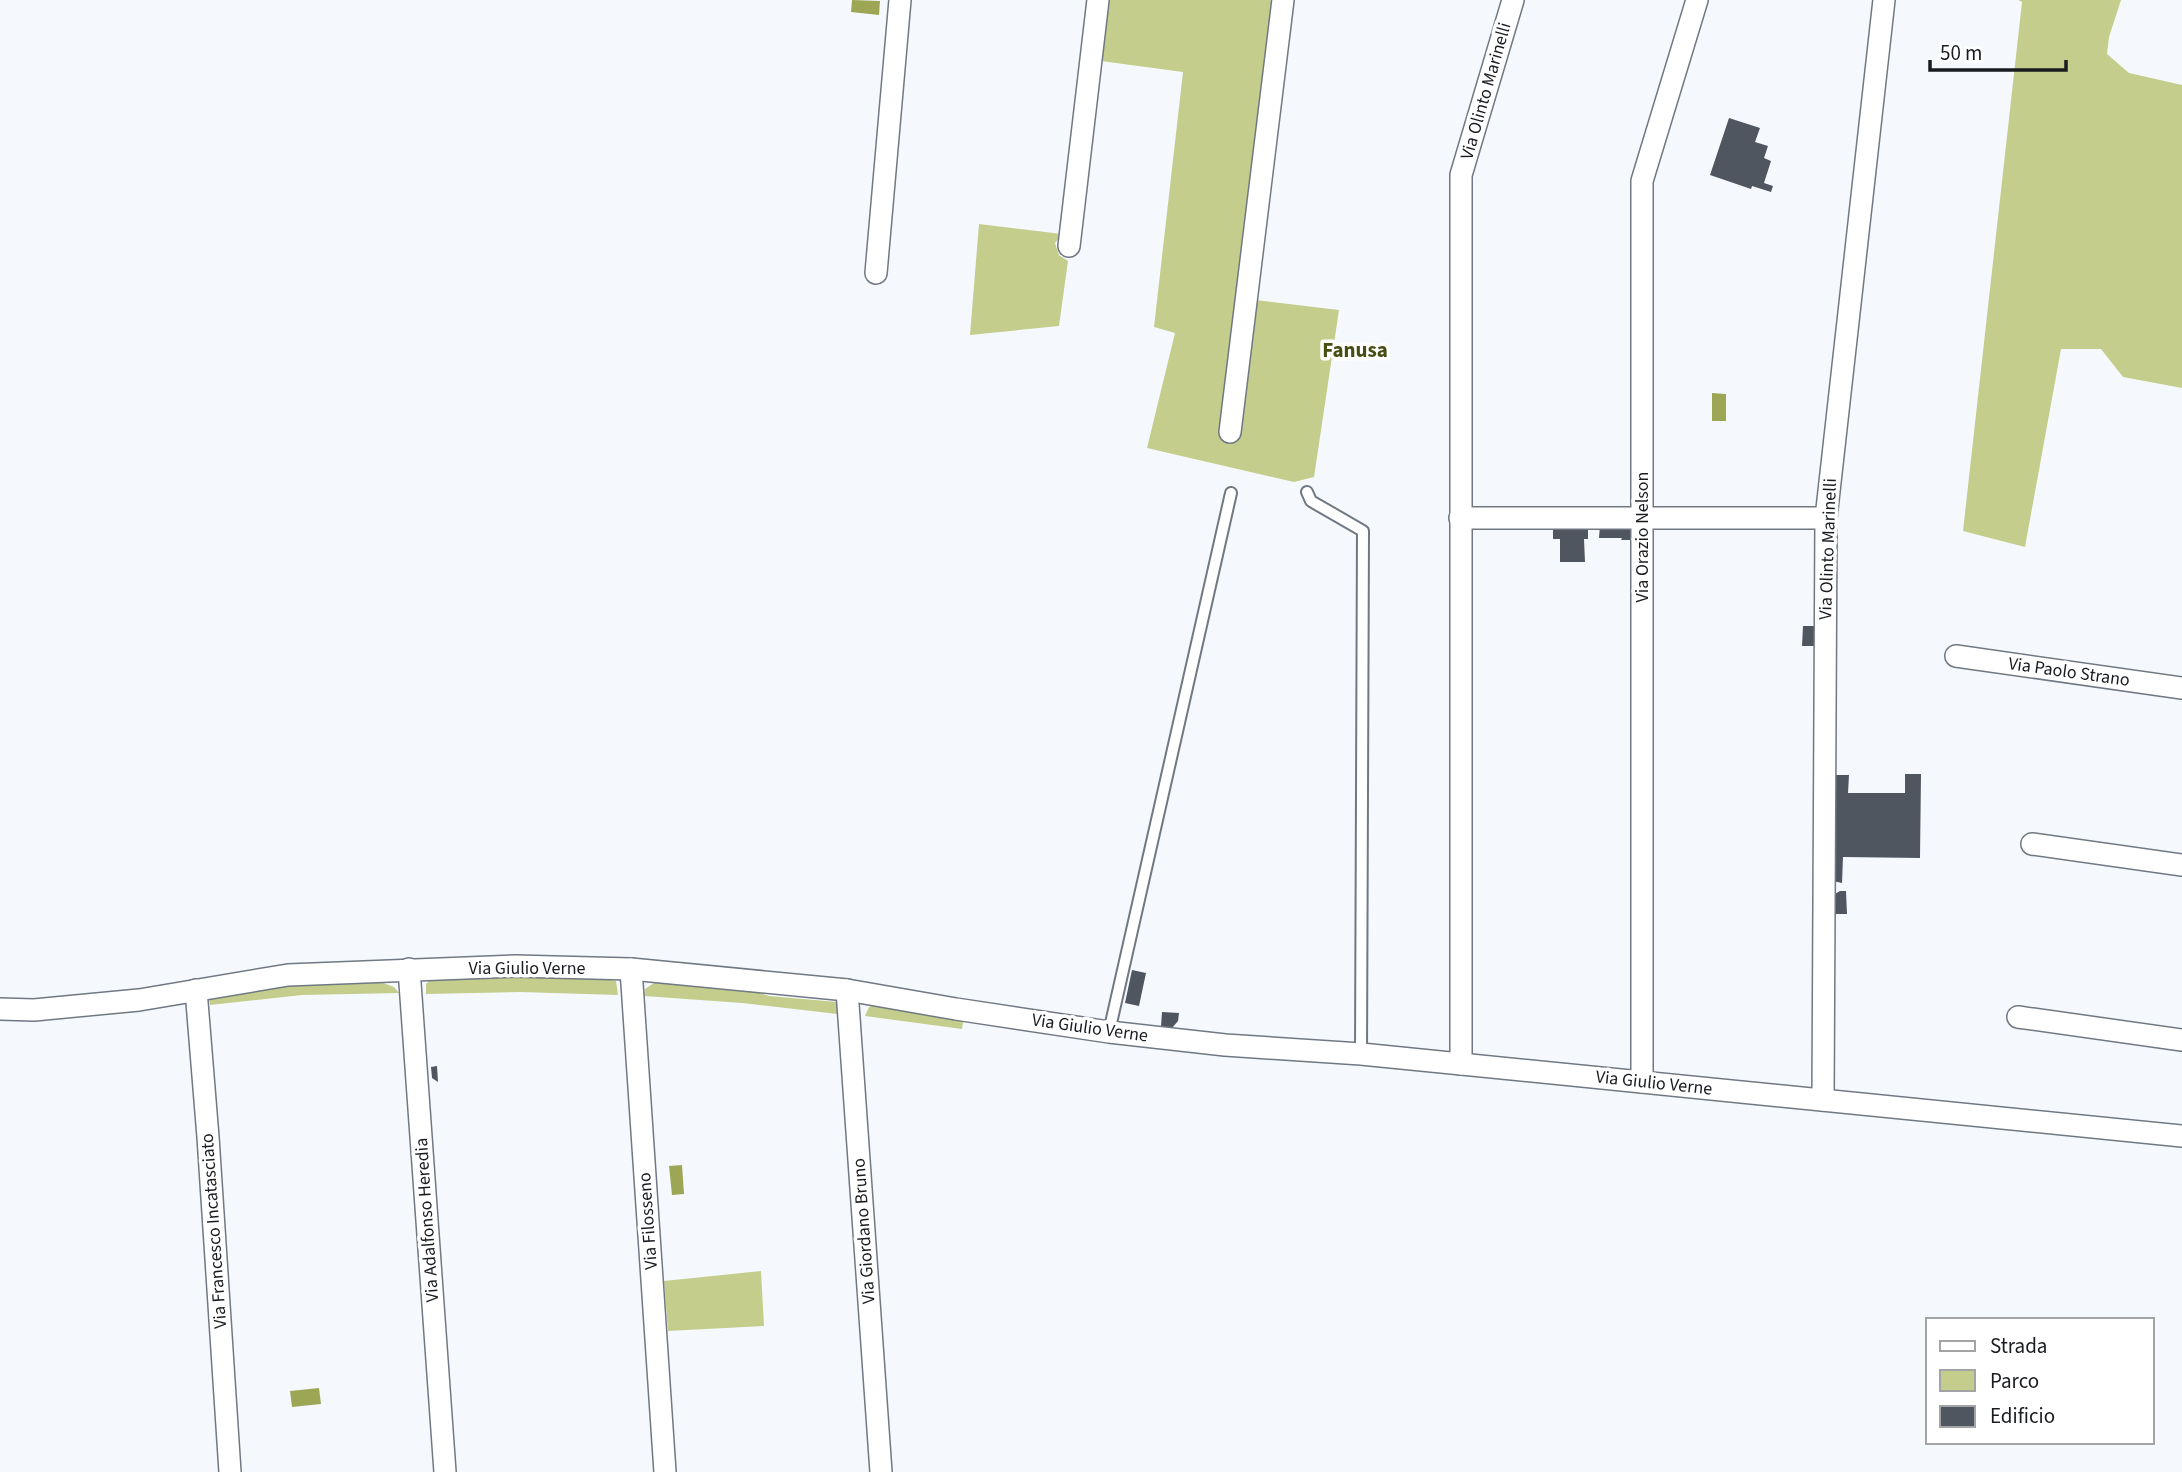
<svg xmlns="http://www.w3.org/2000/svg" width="2182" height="1472" font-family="'Source Sans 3',sans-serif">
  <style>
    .green { fill: #c4cd8c }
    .water { fill: #9da655 }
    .building { fill: #4f5660 }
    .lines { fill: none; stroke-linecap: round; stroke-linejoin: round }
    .service-casing { stroke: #707883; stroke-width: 14 }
    .minor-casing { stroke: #707883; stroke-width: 24 }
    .service { stroke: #fff; stroke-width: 10 }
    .minor { stroke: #fff; stroke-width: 21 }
    .labels { text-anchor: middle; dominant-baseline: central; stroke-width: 7; stroke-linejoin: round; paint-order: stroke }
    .street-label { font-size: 18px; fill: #181b1f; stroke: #fff }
    .quarter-label { font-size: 21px; font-weight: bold; fill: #484d12; stroke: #fff }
  </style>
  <rect width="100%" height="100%" fill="#f5f9fe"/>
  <g class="green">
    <path d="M1107,0H1270L1274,4L1255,300L1339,310L1314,477L1294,482L1147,448L1175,333L1154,327L1183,72L1101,61Z"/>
    <path d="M2018,0H2121L2109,37L2107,54L2129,73L2182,85V388L2123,377L2101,349H2061L2025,547L1963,531L2022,2Z"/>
    <path d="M979,224L1062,234L1055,243L1059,255L1068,261L1059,326L970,335Z"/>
    <path d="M438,976H586L616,981L618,995L520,992L426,994V984L432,978Z"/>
    <path d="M378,981L394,987L399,993L302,995L210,1005L209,999L288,983Z"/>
    <path d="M660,981L748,989L769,996L837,1002V1014L742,1003L644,996L645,989L654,983Z"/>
    <path d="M877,1004L964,1016L962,1029L865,1016L869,1007Z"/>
    <path d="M761,1271L764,1326L668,1331L664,1281Z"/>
  </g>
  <g class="water">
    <path d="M852,0L880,1L879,15L851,12Z"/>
    <path d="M1712,393L1726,394V421H1712Z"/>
    <path d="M682,1165L684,1194L672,1195L669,1166Z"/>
    <path d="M319,1388L321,1404L292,1407L290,1391Z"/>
  </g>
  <g class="building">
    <path d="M1729,118L1760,128L1755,142L1768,146L1764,158L1771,161L1764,183L1773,186L1771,192L1752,186L1751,189L1710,175Z"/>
    <path d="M1588,524V539H1584L1585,562H1560V539H1553V525Z"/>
    <path d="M1635,524L1636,540H1621L1622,538H1599L1600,525Z"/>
    <path d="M1803,626H1820V646H1802Z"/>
    <path d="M1905,774H1921L1920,858L1843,857L1842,883L1833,881L1834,775H1849L1848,793H1905Z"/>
    <path d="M1840,891H1846L1847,914H1833V895Z"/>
    <path d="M1132,970L1146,973L1139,1006L1125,1003Z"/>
    <path d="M1162,1012L1179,1013L1178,1021L1172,1028L1161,1027Z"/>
    <path d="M437,1066L438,1082L432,1078L431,1067Z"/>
  </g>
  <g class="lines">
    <g class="service-casing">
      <g id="service">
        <path d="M1307,492L1311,501L1363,531L1361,1054"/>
        <path d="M1109,1032L1231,493"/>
      </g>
    </g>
    <g class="minor-casing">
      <g id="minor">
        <path d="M1069,246L1098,0"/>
        <path d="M876,273L900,0"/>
        <path d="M1230,432L1283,0"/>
        <path d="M1460,518H1826"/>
        <path d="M1956,656L2182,688"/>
        <path d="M2032,844L2182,865"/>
        <path d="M409,969L445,1472"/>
        <path d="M631,969L665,1472"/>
        <path d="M196,990L208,1137L230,1472"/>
        <path d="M847,990L881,1472"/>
        <path d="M0,1009L34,1010L139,1000L288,975L515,966L631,969L847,990L956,1009L1109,1032L1225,1045L1361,1054L2182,1136"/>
        <path d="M2018,1017L2182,1040"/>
        <path d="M1461,1064V175L1513,0"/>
        <path d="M1642,1082V181L1697,0"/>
        <path d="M1823,1100L1826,518L1884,0"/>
      </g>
    </g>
    <use href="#service" class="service"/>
    <use href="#minor" class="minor"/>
  </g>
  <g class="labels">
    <g class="street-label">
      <text transform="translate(1486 91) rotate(-74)">Via Olinto Marinelli</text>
      <text transform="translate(1642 537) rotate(-90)">Via Orazio Nelson</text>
      <text transform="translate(1828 549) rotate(-88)">Via Olinto Marinelli</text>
      <text transform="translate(2069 672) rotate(8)">Via Paolo Strano</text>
      <text x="527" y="968">Via Giulio Verne</text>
      <text transform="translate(1090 1028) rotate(8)">Via Giulio Verne</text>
      <text transform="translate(1654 1083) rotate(6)">Via Giulio Verne</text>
      <text transform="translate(427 1220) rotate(-94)">Via Adalfonso Heredia</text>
      <text transform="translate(648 1221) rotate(-94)">Via Filosseno</text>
      <text transform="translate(214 1231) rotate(-94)">Via Francesco Incatasciato</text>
      <text transform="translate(864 1231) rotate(-94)">Via Giordano Bruno</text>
    </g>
    <g class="quarter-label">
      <text x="1355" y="350">Fanusa</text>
    </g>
  </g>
  <rect x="1926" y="1318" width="228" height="126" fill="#ffffff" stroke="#a3a4a5" stroke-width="2"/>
  <rect x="1940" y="1341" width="35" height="10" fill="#ffffff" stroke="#a3a4a5" stroke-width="2"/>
  <text x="1990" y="1353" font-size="21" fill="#181b1f">Strada</text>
  <rect x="1940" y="1370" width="35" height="21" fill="#c4cd8c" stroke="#a3a4a5" stroke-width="2"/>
  <text x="1990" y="1388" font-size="21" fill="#181b1f">Parco</text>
  <rect x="1940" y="1406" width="35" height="21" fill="#4f5660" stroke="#a3a4a5" stroke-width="2"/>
  <text x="1990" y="1423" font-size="21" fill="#181b1f">Edificio</text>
  <path d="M1930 60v10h136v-10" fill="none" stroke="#181b1f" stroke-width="3.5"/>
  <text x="1940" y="60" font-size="21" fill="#181b1f" stroke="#ffffff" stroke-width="5" paint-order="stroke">50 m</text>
</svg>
